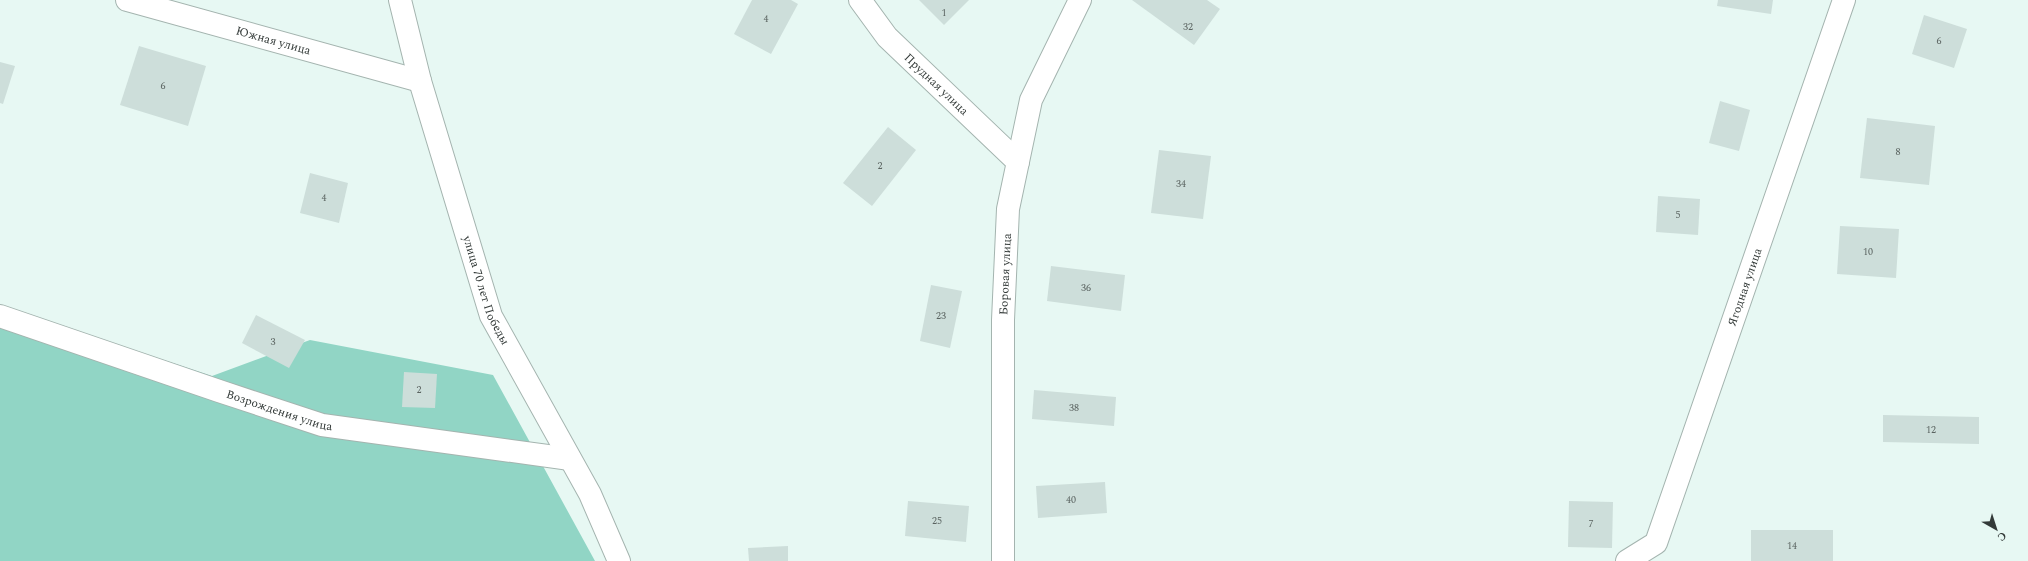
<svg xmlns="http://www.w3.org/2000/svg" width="2028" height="561" font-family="Spectral,serif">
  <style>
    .green { fill: #91d5c5 }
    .building { fill: #cddeda }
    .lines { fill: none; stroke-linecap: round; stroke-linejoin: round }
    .street-casing { stroke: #a4b4af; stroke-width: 24 }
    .secondary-casing { stroke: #a4b4af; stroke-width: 24 }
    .street { stroke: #fff; stroke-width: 22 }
    .secondary { stroke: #fff; stroke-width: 22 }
    .labels { text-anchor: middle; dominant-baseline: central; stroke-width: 3.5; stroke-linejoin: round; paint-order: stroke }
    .number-label { font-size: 10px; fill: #5a6360 }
    .street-label { font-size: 12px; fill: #333a38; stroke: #e7f8f3 }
  </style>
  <rect width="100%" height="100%" fill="#e7f8f3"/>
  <path class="green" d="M0,306L212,376L310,340L493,375L595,561H0Z"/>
  <g class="building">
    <path d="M752,0H791L798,4L771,54L734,34Z"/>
    <path d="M919,0H969L944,25Z"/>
    <path d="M1132,0H1207L1220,9L1194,45Z"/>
    <path d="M1718,0H1773L1771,14L1717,6Z"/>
    <path d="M1924,15L1967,29L1954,68L1912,54Z"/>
    <path d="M139,46L206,66L188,126L120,105Z"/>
    <path d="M0,62L15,66L3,104L0,103Z"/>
    <path d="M1720,101L1750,110L1739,151L1709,143Z"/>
    <path d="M1867,118L1935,126L1929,185L1860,178Z"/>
    <path d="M888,127L916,150L872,206L843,183Z"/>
    <path d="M1159,150L1211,156L1203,219L1151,213Z"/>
    <path d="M310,173L348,183L339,223L300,213Z"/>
    <path d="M1658,196L1700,199L1698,235L1656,232Z"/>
    <path d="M1840,226L1899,229L1896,278L1837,274Z"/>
    <path d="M1051,266L1125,275L1121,311L1047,301Z"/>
    <path d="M931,285L962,291L950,348L920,341Z"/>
    <path d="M256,315L305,340L289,368L242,343Z"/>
    <path d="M404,372L437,374L435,408L402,407Z"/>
    <path d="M1034,390L1116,397L1114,426L1032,419Z"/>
    <path d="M1883,415L1979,417V444L1883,442Z"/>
    <path d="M1105,482L1107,513L1038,518L1036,486Z"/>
    <path d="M908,501L969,506L966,542L905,536Z"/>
    <path d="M1569,501L1613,502L1612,548L1568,547Z"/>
    <rect x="1751" y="530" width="82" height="31"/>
    <path d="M788,546V561H749L748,548Z"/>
  </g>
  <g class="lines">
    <g class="street-casing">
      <g id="street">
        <path id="s1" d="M127,0L420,81"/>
        <path id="s2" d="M400,0L420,81L491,316L590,494L619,561"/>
        <path id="s3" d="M860,0L887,37L1018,162"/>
        <path id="s4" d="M0,316L219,391L322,425L570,459"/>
        <path id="s5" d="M1627,561L1656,543L1844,0"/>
      </g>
    </g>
    <g class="secondary-casing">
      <g id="secondary">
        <path id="s6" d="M1003,561V320L1008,209L1031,100L1080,0"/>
      </g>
    </g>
    <use href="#street" class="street"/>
    <use href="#secondary" class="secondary"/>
  </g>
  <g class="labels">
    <g class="number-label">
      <text x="944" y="13">1</text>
      <text x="766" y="19">4</text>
      <text x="1188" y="27">32</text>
      <text x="1939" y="41">6</text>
      <text x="163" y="86">6</text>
      <text x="1898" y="152">8</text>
      <text x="880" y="166">2</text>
      <text x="1181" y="184">34</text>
      <text x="324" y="198">4</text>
      <text x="1678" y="215">5</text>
      <text x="1868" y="252">10</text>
      <text x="1086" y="288">36</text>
      <text x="941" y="316">23</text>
      <text x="273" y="342">3</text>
      <text x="419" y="390">2</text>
      <text x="1074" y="408">38</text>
      <text x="1931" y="430">12</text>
      <text x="1071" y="500">40</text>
      <text x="937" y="521">25</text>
      <text x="1591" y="524">7</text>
      <text x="1792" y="546">14</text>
    </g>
    <g class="street-label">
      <text stroke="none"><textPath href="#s1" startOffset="152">Южная улица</textPath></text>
      <text stroke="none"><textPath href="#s3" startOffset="114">Прудная улица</textPath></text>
      <text stroke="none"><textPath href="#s6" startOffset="287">Боровая улица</textPath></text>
      <text stroke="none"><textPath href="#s5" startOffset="305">Ягодная улица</textPath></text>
      <text stroke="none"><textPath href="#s2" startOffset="303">улица 70 лет Победы</textPath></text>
      <text stroke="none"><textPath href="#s4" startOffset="295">Возрождения улица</textPath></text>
    </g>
  </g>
  <g transform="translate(1996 529) rotate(141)" stroke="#e7f8f3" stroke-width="3" paint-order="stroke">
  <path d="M0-3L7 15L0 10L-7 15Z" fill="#333a38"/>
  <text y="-6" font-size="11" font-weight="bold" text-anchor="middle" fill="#333a38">С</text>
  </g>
</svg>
